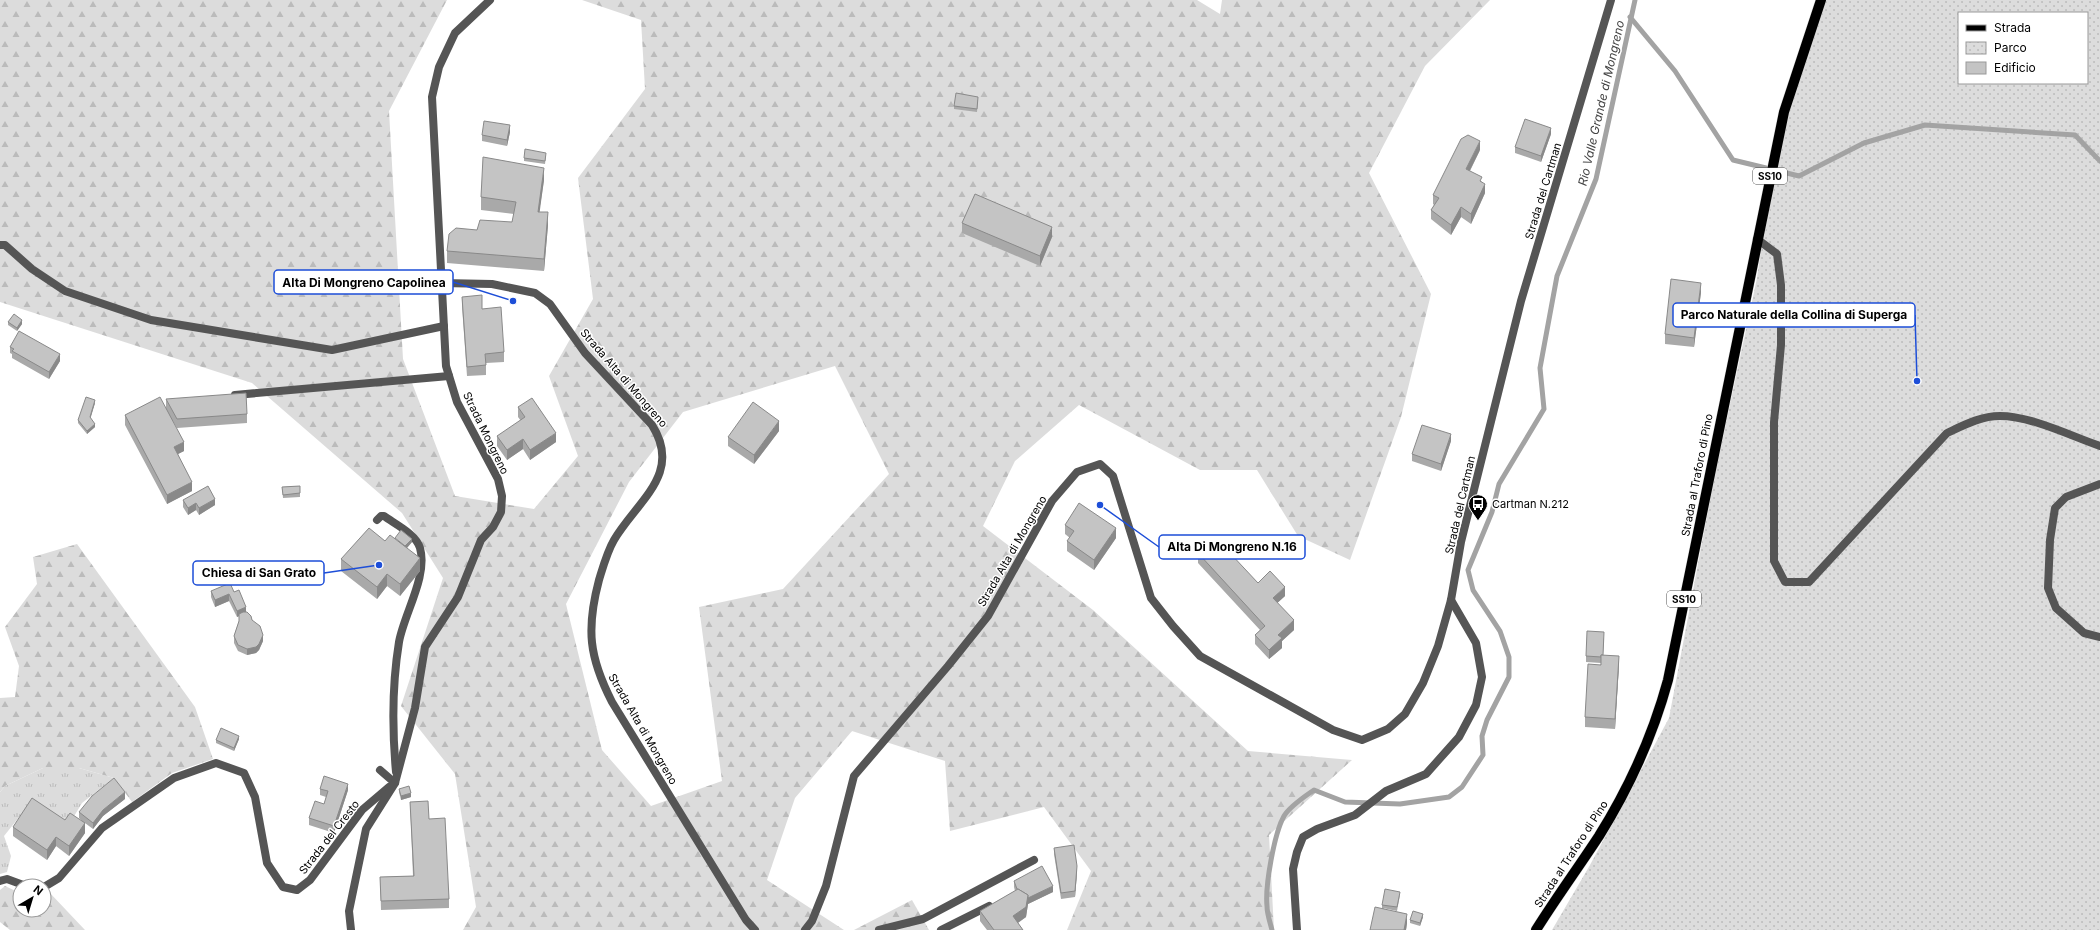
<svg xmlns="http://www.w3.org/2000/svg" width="2100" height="930" font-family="Inter,sans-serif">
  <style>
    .grass { fill: url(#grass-tufts) }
    .forest { fill: url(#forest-firs); fill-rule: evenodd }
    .park { fill: url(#park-dots); fill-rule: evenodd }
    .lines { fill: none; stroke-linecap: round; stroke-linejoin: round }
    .stream { stroke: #a3a3a3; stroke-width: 5 }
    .primary-casing { stroke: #dbdbdb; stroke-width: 11 }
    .service { stroke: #555; stroke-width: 8 }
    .minor { stroke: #555; stroke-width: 8 }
    .primary { stroke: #000; stroke-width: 10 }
    .wall { fill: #a9a9a9 }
    .shaded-wall { fill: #898989 }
    .building { fill: #c4c4c4; stroke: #898989 }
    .labels { text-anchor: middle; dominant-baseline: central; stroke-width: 3; stroke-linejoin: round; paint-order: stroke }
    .shield { fill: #fff; stroke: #4c4c4c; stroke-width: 1 }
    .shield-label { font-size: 10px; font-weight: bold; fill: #000 }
    .street-label { font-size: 11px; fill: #000; stroke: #fff }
    .poi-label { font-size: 11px; fill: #000; stroke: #fff; text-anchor: start }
    .water-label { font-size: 12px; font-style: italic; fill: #444; stroke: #fff }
    .leader { fill: none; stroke: #1d4ed8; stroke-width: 1.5 }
    .callout-dot { fill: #1d4ed8; stroke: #fff; stroke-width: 1.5 }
    .callout { fill: #fff; stroke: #1d4ed8; stroke-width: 1.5 }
    .callout-label { font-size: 12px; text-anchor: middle; font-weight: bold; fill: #000 }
  </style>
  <defs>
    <pattern id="grass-tufts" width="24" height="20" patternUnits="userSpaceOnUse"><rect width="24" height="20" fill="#dcdcdc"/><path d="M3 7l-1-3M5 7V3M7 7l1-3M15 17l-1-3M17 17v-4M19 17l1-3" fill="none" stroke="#bbb"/></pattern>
    <pattern id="forest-firs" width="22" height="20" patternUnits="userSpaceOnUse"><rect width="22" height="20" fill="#dcdcdc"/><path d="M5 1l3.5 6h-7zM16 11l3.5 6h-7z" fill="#bbb"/></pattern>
    <pattern id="park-dots" width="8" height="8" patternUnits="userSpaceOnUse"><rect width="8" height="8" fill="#dcdcdc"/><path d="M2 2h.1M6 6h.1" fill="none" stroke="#bbb" stroke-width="1.8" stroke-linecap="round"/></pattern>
  </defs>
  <rect width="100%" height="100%" fill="#fff"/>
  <path class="grass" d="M43,768H79L114,778L82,803L73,818L62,820L32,801L4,836L11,856L7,872L0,874V792L5,786Z"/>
  <g class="forest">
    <path d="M0,0H447L389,111L403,359L455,496L534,509L578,456L549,376L593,299L578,178L645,89L641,20L582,0H1197L1220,14L1222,0H1490L1425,66L1369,173L1431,294L1401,417L1350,560L1298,536L1257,470H1200L1079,405L1015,461L983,526L1093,610L1248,751L1352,760L1269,835L1274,930H1067L1091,871L1044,807L950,831L945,761L852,731L795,798L767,880L844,930H463L476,907L455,774L401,706L443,578L402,513L252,383L0,302ZM835,366L889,474L783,589L699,607L722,781L651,806L602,750L566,604L629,482L683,412Z"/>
    <path d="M77,544L195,707L213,759L172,773L132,802L114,778L79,768H43L5,786L0,792V698L15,697L19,666L5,627L37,584L33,557Z"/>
    <path d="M5,886L20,893V910H44V893L49,892L85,930H10L0,922V890Z"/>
    <path d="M912,900L929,930H854Z"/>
  </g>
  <path class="park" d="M1821,0H2100V930H1552L1590,865L1669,718L1713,484L1757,278L1774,157ZM1959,13H2087V83H1959Z"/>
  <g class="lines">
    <g class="stream">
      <path d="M1630,17L1675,71L1733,160L1799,176L1864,143L1925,125L2075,135L2100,161"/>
      <path d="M1272,930C1270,922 1267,914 1267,906C1265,886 1274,834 1284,816C1290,806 1304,797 1314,790L1345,802L1400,804L1449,797L1462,787L1483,755L1482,736L1487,720L1509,677V657L1500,631L1473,590L1468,570L1492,512L1499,484L1544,409L1540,368L1557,276L1596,179L1635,0"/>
    </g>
    <g class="primary-casing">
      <path id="primary" d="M1536,930C1556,898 1578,868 1599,836C1629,788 1653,735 1668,680L1784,112L1821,0"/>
    </g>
    <g class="service">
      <path d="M1757,239L1777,254L1781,285V345L1774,422V561L1785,582H1809L1947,433C1964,425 1981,416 2000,416C2031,416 2071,436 2100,446"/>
      <path d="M2100,484L2066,497L2055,508L2050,540L2048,588L2056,608L2084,633L2100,637"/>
      <path d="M879,930L923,919L1034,860"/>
      <path d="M941,930L989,906"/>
    </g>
    <g class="minor">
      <path d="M0,245H5L32,269L65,291L151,320L332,350L444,326"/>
      <path d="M442,283L492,284L535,293L550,304L585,353L652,425C683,474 637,501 614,540C607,552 603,567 599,580C586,629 589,657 612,702L746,920L755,930"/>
      <path d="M235,395L449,376"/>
      <path d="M377,520L381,516H384C395,524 416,534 420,548C428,576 404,614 399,642C392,685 392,728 396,772"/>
      <path d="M380,770L395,783"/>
      <path d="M0,881L7,879L26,886"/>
      <path d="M44,887L59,878L102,828L174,778L216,763L244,773L255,797L267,863L283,887L297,890L310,880L362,810L389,787"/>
      <path d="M351,930L349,911L366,829L395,783L415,708L425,647L458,597L481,540L493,527L501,512L502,496L498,479L457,402L446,366L432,97L439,67L455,33L490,0"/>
      <path d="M805,930L812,921L826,886L854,776L948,666L988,616L1052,501L1077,472L1100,464L1113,476L1151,598L1173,626L1200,656L1333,730L1362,740L1388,729L1405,714L1423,683L1438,646L1451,600L1461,542L1521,301L1611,0"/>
      <path d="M1297,930L1293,869L1297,852L1303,837L1317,829L1355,815L1386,791L1426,774L1459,737L1476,705L1482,677L1476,643L1451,600"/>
    </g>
    <use href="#primary" class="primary"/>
  </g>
  <g class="wall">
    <path d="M978,100L977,112L954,109V106Z"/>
    <path d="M510,132L507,146L482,141V135Z"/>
    <path d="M1551,134L1541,162L1515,153V147Z"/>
    <path d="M1480,150L1470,171L1482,182L1485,193L1471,224L1461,217L1451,235L1431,219V210L1434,205L1433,204V195Z"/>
    <path d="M546,156L545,164L524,161V158Z"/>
    <path d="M544,180L539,212L548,225L544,271L447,263V251L477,230L512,222L514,214L481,210V197Z"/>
    <path d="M962,223L1052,237L1040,266L962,233Z"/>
    <path d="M1701,292L1694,347L1665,344V334Z"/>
    <path d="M462,297L482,309L504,352V362L486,363V375L467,376L462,306Z"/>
    <path d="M8,322L22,324L17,331L8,325Z"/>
    <path d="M10,347L60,361L49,379L12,358V354L10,353Z"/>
    <path d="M166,399L247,414V423L177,428L171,418L184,451L178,454L192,491L167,504L125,425V415L166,408Z"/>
    <path d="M95,403L90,418L95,427L87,434L78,423V420Z"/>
    <path d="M518,407L556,442L530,460L523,449L507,460L497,446V436L521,421L518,417Z"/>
    <path d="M779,431L754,464L728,446V437Z"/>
    <path d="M1451,441L1441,471L1412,461V454Z"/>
    <path d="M300,486V497L283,498L282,487Z"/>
    <path d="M183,500L215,505L199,515L196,510L188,515L183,507Z"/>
    <path d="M1065,525L1116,538L1094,570L1067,551V541L1070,538L1065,534Z"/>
    <path d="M385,541L412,542L407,548L420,571L400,596L387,586L377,599L341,571V559Z"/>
    <path d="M1198,553L1285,596L1277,603L1294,630L1282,641V648L1269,659L1255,644V635L1260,630L1198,563Z"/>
    <path d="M211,591L234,592L246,612L252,620L263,641L259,650L256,653L247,655L238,651L234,643V636L239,621V616L237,617L229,601L215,607L211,597Z"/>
    <path d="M1604,638L1603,655L1619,665L1615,729L1585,727V717L1601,663L1586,662V656Z"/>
    <path d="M239,739L234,751L216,743V740Z"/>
    <path d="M320,789L348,790L334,833L309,825V818L324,804L326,797L320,795Z"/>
    <path d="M399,789L411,797L401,800L399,792Z"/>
    <path d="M125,799L103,816L93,829L85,823V833L69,856L56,846L47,860L13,836V827L65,820L82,821L79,818V812Z"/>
    <path d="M410,802L429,819L449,899V908L381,910L380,877L413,876Z"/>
    <path d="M1054,848L1077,872L1075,897L1061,899L1054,854Z"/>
    <path d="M1014,881L1053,892L1028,904L1026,917L1018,923L1023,930H987L980,921V911L1015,891L1014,887Z"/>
    <path d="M1400,895L1397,911L1383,908L1407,923L1406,930H1370L1382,908V905Z"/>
    <path d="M1423,917L1420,926L1410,923V920Z"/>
  </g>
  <g class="shaded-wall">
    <path d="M510,125V132L507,146V140Z"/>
    <path d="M1551,128V134L1541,162V156Z"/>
    <path d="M1480,141V150L1466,178V169Z"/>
    <path d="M544,168V180L538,224V212Z"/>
    <path d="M1485,184V193L1471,224V214Z"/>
    <path d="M1461,207V217L1451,235V225Z"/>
    <path d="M548,212V225L544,271V259Z"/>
    <path d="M1052,227V237L1040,266V256Z"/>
    <path d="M1701,283V292L1694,347V338Z"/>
    <path d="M22,320V324L17,331V328Z"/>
    <path d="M60,354V361L49,379V372Z"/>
    <path d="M95,400V403L90,420V417Z"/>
    <path d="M779,421V431L754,464V455Z"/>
    <path d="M95,424V427L87,434V431Z"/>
    <path d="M556,433V442L530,460V450Z"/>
    <path d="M1451,434V441L1441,471V464Z"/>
    <path d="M523,439V449L507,460V450Z"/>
    <path d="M184,442V451L174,456V447Z"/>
    <path d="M192,482V491L167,504V495Z"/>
    <path d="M215,499V505L199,515V508Z"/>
    <path d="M196,503V510L188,515V508Z"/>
    <path d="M1116,528V538L1094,570V560Z"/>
    <path d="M412,539V542L405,550V546Z"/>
    <path d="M420,558V571L400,596V584Z"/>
    <path d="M387,574V586L377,599V587Z"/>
    <path d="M1285,587V596L1273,607V598Z"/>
    <path d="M229,594V601L215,607V600Z"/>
    <path d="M246,607V613L237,617V611Z"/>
    <path d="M1294,620V630L1282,641V648L1269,659V650L1278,635Z"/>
    <path d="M263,635V641L259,650L256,653L247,655V649Z"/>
    <path d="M1619,656V665L1615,729V719Z"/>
    <path d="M239,736V739L234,751V748Z"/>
    <path d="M348,784V790L334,833V826Z"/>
    <path d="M125,792V799L103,816L93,829V823L103,810Z"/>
    <path d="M411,793V797L401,800V796Z"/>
    <path d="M85,823V833L69,856V846Z"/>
    <path d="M56,837V846L47,860V850Z"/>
    <path d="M1077,866V872L1075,897V891Z"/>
    <path d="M1053,886V892L1028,904V898Z"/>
    <path d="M1028,895V904L1026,917L1013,926V916Z"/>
    <path d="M1407,914V923L1406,930H1404Z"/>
    <path d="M1423,914V917L1420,926V923Z"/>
  </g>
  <g class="building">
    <path d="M956,93L978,97L977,109L954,106Z"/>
    <path d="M1525,119L1551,128L1541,156L1515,147Z"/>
    <path d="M484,121L510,125L507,140L482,135Z"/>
    <path d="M1468,135L1480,141L1466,169L1482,177L1480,181L1485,184L1471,214L1461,207L1451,225L1431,210L1439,198L1433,195L1461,139Z"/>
    <path d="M525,149L546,153L545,161L524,158Z"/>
    <path d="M483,157L544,168L538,212H548L544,259L447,251L449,234L456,228L477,230L480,220L512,222L516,202L481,197Z"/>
    <path d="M975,194L1052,227L1040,256L962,223Z"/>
    <path d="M1671,279L1701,283L1694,338L1665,334Z"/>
    <path d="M482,295V309L501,307L504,352L485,354L486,365L467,367L462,297Z"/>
    <path d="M14,314L22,320L17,328L8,322Z"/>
    <path d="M19,331L60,354L49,372L12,351L14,349L10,347Z"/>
    <path d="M246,393L247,414L177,419L166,399Z"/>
    <path d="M86,397L95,400L90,417L95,424L87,431L78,420Z"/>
    <path d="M160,397L184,442L174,447L192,482L167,495L125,415Z"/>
    <path d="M532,398L556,433L530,450L523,439L507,450L497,436L525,417L518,407Z"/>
    <path d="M753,402L779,421L754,455L728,437Z"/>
    <path d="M1422,425L1451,434L1441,464L1412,454Z"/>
    <path d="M208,486L215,499L199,508L196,503L188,508L183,500Z"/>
    <path d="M300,486V493L283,495L282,487Z"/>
    <path d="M1079,503L1116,528L1094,560L1067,541L1074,531L1065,525Z"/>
    <path d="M369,528L385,541L390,535L420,558L400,584L387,574L377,587L341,559Z"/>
    <path d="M401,530L412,539L405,546L395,538Z"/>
    <path d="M1215,537L1258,583L1270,571L1285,587L1273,598L1294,620L1278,635L1282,638L1269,650L1255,635L1265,626L1198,553Z"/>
    <path d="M230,583L234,592L239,590L246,607L237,611L229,594L215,600L211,591Z"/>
    <path d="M243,612H247L251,616L252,620L260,626L263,635L259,644L256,647L247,649L238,645L234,636L239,621V614Z"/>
    <path d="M1587,631L1604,632L1603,655H1601V657L1586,656Z"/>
    <path d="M1601,655L1619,656L1615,719L1585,717L1588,664L1601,665Z"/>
    <path d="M221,728L239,736L234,748L216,740Z"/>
    <path d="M324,776L348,784L334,826L309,818L315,801L324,804L328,791L320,789Z"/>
    <path d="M114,778L125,792L103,810L93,823L79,812L92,796Z"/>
    <path d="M409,786L411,793L401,796L399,789Z"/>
    <path d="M32,798L65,820L70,813L85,823L69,846L56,837L47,850L13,827Z"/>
    <path d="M428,801L429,819L445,818L449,899L381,901L380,877L414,876L410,802Z"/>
    <path d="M1074,845L1077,866L1075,891L1061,893L1054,848Z"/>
    <path d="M1042,866L1053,886L1028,898V895L1018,889H1017L1014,881Z"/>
    <path d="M1018,889L1028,895L1026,907L1013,916L1023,930H994L980,911Z"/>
    <path d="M1385,889L1400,892L1397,907L1382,905Z"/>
    <path d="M1375,907L1407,914L1404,930H1370Z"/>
    <path d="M1413,911L1423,914L1420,923L1410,920Z"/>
  </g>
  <defs>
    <g id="bus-pin" transform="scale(1)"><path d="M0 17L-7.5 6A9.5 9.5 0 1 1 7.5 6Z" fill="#000" stroke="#fff"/><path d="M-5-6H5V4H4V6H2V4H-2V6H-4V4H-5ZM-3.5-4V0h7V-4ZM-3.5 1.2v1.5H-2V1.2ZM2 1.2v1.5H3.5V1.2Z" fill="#fff"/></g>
  </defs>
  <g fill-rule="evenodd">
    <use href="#bus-pin" x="1478" y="504"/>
  </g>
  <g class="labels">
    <g class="shield">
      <rect x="1753" y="168" width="34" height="16" rx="3"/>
      <rect x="1667" y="591" width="34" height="16" rx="3"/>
    </g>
    <g class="shield-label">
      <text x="1770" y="176">SS10</text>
      <text x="1684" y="599">SS10</text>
    </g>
    <g class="street-label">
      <text transform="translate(1543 191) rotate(-73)">Strada del Cartman</text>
      <text transform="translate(624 378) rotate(49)">Strada Alta di Mongreno</text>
      <text transform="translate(486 433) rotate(64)">Strada Mongreno</text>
      <text transform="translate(1697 475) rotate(-79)">Strada al Traforo di Pino</text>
      <text transform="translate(1460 505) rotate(-77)">Strada del Cartman</text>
      <text transform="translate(1012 551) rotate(-60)">Strada Alta di Mongreno</text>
      <text transform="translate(643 729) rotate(60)">Strada Alta di Mongreno</text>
      <text transform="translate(329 837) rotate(-52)">Strada del Cresto</text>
      <text transform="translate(1571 854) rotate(-57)">Strada al Traforo di Pino</text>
    </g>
    <g class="poi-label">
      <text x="1492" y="504">Cartman N.212</text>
    </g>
    <g class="water-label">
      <text transform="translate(1601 103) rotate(-77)">Rio Valle Grande di Mongreno</text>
    </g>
  </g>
  <path class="leader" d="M513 301L453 282M1917 381L1915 315M1100 505L1159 547M379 565L324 573"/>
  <g class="callout-dot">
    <circle cx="513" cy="301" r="4"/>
    <circle cx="1917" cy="381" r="4"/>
    <circle cx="1100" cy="505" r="4"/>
    <circle cx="379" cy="565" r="4"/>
  </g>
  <g class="callout">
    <rect x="274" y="270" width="179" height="24" rx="4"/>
    <rect x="1673" y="303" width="242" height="24" rx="4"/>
    <rect x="1159" y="535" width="146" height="24" rx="4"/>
    <rect x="193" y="561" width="131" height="24" rx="4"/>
  </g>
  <g class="callout-label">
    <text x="364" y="287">Alta Di Mongreno Capolinea</text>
    <text x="1794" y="319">Parco Naturale della Collina di Superga</text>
    <text x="1232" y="551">Alta Di Mongreno N.16</text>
    <text x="259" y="577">Chiesa di San Grato</text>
  </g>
  <rect x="1958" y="12" width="130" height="72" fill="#ffffff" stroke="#999999"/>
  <rect x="1966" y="25" width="20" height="6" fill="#000000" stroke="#999999"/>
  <text x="1994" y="32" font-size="12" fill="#000000">Strada</text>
  <rect x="1966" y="42" width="20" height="12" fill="url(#park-dots)" stroke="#999999"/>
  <text x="1994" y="52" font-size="12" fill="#000000">Parco</text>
  <rect x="1966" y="62" width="20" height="12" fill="#c4c4c4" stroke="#999999"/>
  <text x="1994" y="72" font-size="12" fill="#000000">Edificio</text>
  <g transform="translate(32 898) rotate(38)"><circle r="19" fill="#ffffff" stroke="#999999"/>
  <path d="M0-3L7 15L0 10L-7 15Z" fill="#000000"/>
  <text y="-6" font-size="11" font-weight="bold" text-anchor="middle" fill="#000000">N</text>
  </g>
</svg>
